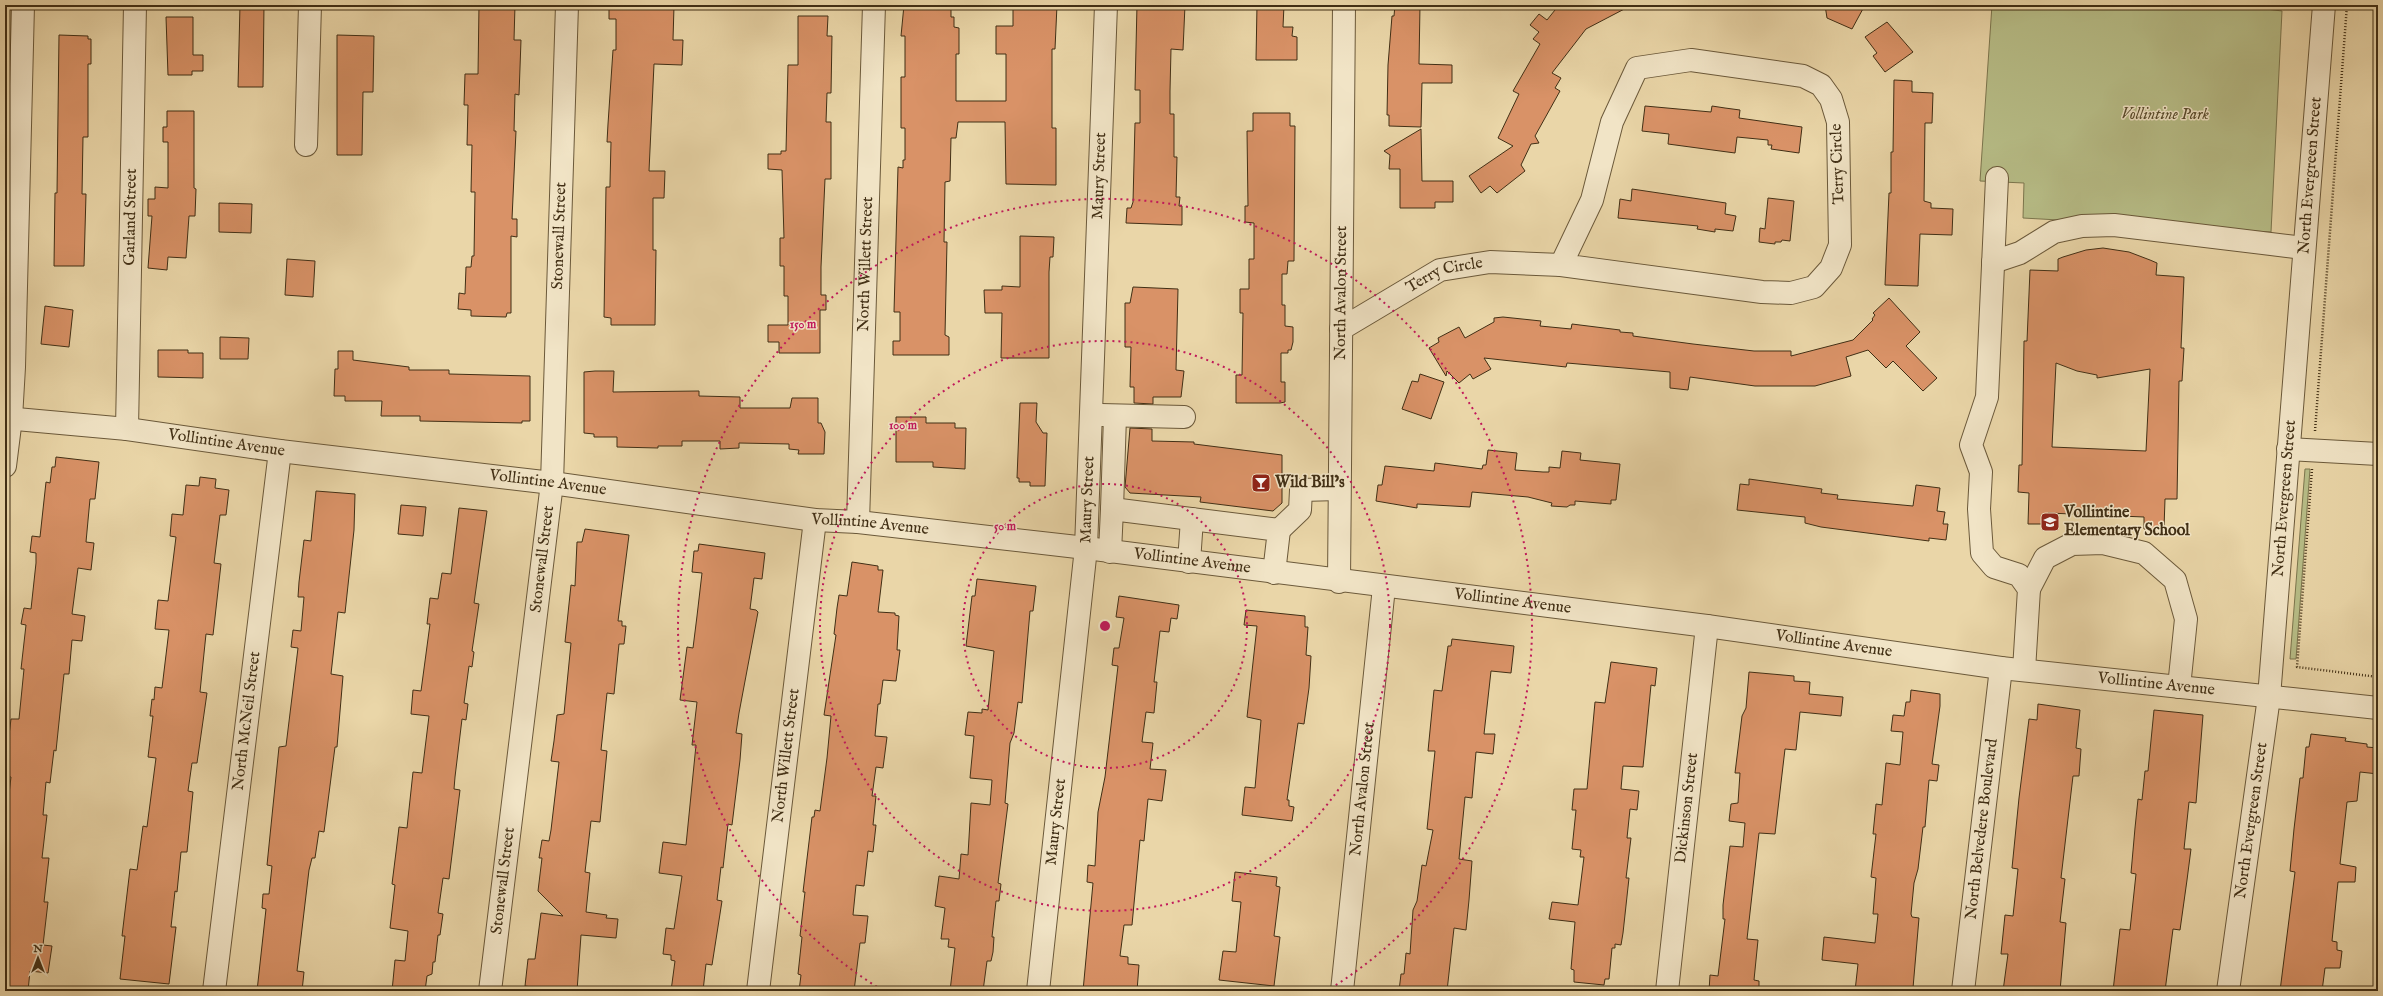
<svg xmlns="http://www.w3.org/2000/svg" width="2383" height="996" font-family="'IM FELL English',serif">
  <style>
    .green { fill: #b7bd87; stroke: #7c764e }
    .building { fill: #d99267; stroke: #412f15; fill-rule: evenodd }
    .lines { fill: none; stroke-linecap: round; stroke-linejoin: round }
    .minor-casing { stroke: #6b593a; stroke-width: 24 }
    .path { stroke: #412f15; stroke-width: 2.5; stroke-dasharray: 1 2; stroke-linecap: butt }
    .minor { stroke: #f1e4c6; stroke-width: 22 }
    .ring { fill: none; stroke: #c2185b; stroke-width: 2; stroke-dasharray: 2 4 }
    .labels { text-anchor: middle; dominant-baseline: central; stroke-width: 3; stroke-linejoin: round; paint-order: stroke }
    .park-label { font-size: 16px; font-style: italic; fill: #594b2c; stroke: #f1e4c6 }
    .street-label { font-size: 16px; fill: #412f15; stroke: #f1e4c6 }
    .poi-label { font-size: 16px; font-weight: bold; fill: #412f15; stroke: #f1e4c6; text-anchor: start }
    .centre { fill: #c2185b; stroke: #f1e4c6; stroke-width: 2 }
    .ring-label { font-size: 12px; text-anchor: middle; font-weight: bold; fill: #c2185b; stroke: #f1e4c6; stroke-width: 3; stroke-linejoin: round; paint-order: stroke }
  </style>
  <rect width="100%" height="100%" fill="#ead6a8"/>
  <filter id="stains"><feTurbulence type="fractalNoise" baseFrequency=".005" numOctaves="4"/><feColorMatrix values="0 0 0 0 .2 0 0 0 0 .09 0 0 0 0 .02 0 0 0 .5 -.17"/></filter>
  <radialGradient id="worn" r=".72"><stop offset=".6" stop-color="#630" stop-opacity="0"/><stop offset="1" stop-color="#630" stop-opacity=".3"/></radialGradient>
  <g class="green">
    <path d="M1992,5H2235L2282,11L2271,232L2023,218L2024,183L1980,181Z"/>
    <path d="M2305,469H2310L2296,659H2290Z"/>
  </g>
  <g class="building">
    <path d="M240,5H264L263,87H238Z"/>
    <path d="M479,5H515L514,40H521L519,95L515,94L514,131H516L512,219H517V237L511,236V313H507L506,317L471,316V310L458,309L459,293L465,294L466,267H471L472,256H474L475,192H471L472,145H467L468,105H464L465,74H478Z"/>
    <path d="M609,5L674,6L673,40H683L682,65L654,64L649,171H665L664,198H653V250H656L655,325H611V318L604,317L606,187H610V183L611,142H607L608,124L613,50H616V19H609Z"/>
    <path d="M904,5H951V17H954V27L959,28V54H956V101H1006V54H996V26H1013V5H1057L1055,49H1052V128H1056V185L1006,184L1005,122H958L956,138H951L950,181L945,182L944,242H947L945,335L949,337V355H893V341H900V312H894L898,167L903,168V160H905V128H901V77H905V36H901Z"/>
    <path d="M1137,5H1185L1183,50L1171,49L1170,91V114H1174V157H1177L1176,197H1180L1179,206H1182V225L1126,223L1127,208H1131L1133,202L1135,123H1140V90H1135Z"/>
    <path d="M1257,5H1284L1283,27H1293L1292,36L1297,37V60H1256Z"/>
    <path d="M1395,5H1420L1419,64L1452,65V83H1422L1421,127L1389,126V115H1387L1388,65L1392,16H1394Z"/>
    <path d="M1559,5H1632L1586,29L1552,73L1561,78L1555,88L1560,91L1535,136L1539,143L1531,144L1521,165L1525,171L1497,193L1490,186L1481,193L1469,176L1513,146L1498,138L1519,94L1513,91L1540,44L1533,39L1539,32L1530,25L1539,14L1547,20Z"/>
    <path d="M1825,5H1865L1852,29L1827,18Z"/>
    <path d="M798,16H828L827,36H832L831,93H827L826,122H831V179H825L821,267V295H826V310H820V353H779V342H768V325H788V296H784V266H780V238H784L782,170L768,169V154H781V151H786L788,65H798Z"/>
    <path d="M166,17H193V55H203V71H192V75H168Z"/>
    <path d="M1887,22L1913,52L1885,72L1873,56L1877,53L1865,37Z"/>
    <path d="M59,35L88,36V39H91V64H88V137H83L82,194H86L84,266H54L55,193H57Z"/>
    <path d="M337,35L374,36L373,92H363L362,155H337Z"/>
    <path d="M1894,80L1912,81V92L1933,93L1932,123H1925L1924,201L1931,203V208L1953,209L1952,235L1920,234L1918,286L1885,285L1889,193H1891V152H1893Z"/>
    <path d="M1645,106L1711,112L1712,106L1725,108L1740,110L1739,118L1802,127L1799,153L1771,149L1772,145H1768V140L1737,137L1735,153L1668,144L1669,134L1642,131Z"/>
    <path d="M167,111H194V188L196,189L195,216H189L186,258L168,257L167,270L148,268L152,216H148V199H155V187L168,188V142H163V127H167Z"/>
    <path d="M1253,113H1290V126H1295L1294,261H1288L1287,274H1282V305H1285V326L1293,327V342L1291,350H1288V353H1281V382H1285V402L1280,403H1236V375H1242L1243,313H1240V289H1249V259H1254V223L1245,222V206H1248L1247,131H1253Z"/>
    <path d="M1421,129L1422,181H1453V202H1435V208H1400V169H1389L1390,155L1384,151Z"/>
    <path d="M1632,189L1726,203L1725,214L1736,216L1733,231L1715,229V232L1697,229L1698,226L1618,218L1620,199L1631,201Z"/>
    <path d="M1768,198L1794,201L1790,241L1782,240L1781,242H1775V244L1759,242L1760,228L1765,229Z"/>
    <path d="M219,203L252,204L251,233L219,232Z"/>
    <path d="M1020,236L1054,237L1053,257H1050L1049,272V358H1001L1002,313H985L984,290H1002V286L1020,287Z"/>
    <path d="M2103,248L2129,252L2150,260L2157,263L2156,275L2184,277L2181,348H2184L2182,381H2179L2177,499H2165L2164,529H2144V517L2048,513V524H2028L2029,493L2018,492L2019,465H2022L2024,341H2027L2030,270L2058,271V259L2063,257L2086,250ZM2056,363L2077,371L2097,375V378L2150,369L2146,451L2052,447Z"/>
    <path d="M287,259L315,261L313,297L285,295Z"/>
    <path d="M1133,287L1178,289L1176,370L1184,371L1181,397H1153V404L1134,403V387H1130L1131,347H1125V303H1130Z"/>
    <path d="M1889,298L1920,332L1906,346L1937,378L1923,391L1893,361L1886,368L1868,350L1846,357L1851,376L1815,386H1755L1690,377L1688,390L1670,388V372L1567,363L1566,367L1484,358L1491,369L1473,379L1470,374L1459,383L1447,371L1446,376L1429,348L1439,342L1438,338L1459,327L1465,338L1494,322V318L1503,317L1541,321L1540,326L1571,329L1572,324L1620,330V332L1633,333V336L1693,344L1754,351H1791V356L1853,340L1873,320L1872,319L1875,315L1873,313Z"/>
    <path d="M45,306L73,310L69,347L41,344Z"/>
    <path d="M220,337L249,338L248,359H220Z"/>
    <path d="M158,350H188V353H203V378L158,377Z"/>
    <path d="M338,351H353V360L409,367V370H449V374L530,376V421H522V423L420,421V416H381L382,401H345V396H334L335,369H338Z"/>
    <path d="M595,371H614L613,392L699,391V396L740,397V408H790L792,398H818V423H821L825,432L824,454H798L799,450L789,449V444L739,443V448L720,449V441H682V446H658V448L617,447V437H594V434L584,433V372Z"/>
    <path d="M1420,374L1444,382L1431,419L1402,409L1412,381L1418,382Z"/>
    <path d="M1020,403H1037L1036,422L1043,433H1047L1045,486H1030V482H1019V478H1017Z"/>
    <path d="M896,417H926V423H955V428H966L965,469L933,467V462H896Z"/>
    <path d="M1130,428L1152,429V441L1194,442V444L1282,455V503L1273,511L1200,502L1201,497L1130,493L1125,487Z"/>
    <path d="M1488,450L1517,453L1515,470L1543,472H1549V467L1560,468L1562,451L1581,453L1580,460L1620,464L1616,500H1611V504L1575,501V505H1570L1567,507L1551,506L1552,503L1528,497L1472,492L1470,507L1417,504V508L1376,501L1378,485H1382L1385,466L1434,471L1435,463L1482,469L1483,465H1486Z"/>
    <path d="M56,457L99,462L95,499H90L86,542L94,543L91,570L78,568L72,614L85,616L82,641L72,640L69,674H64L56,751L54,750L50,783L46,782L43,815H47L42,858H49L44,902H48L43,945L52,946L48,973L30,971L28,991H5V810H7L11,777L5,776V768L11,719H19L24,669H21L26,625L21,624L24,608L31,609L36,563V553L30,552L32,536L40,537L46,482L50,483L52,467H55Z"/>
    <path d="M200,477L216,479L215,488L229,490L226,515H220L214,563L221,564L213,635L206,634L200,692L207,693L197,763H192L188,791L193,792L187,852H181L177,892L175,891L171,927H176L169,984L120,979L125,936H122L130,869L137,870L143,826L147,827L156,758L148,757L153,716H150L152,699L154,700L155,687L162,688L169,630L155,629L158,600L168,601L176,537L170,536L172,514L183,515L186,485L199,486Z"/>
    <path d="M1749,479L1822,489L1821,493L1838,495L1837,499L1913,506L1916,485L1940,488L1937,511L1945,512L1943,524H1948L1946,540L1929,538V541L1821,527L1805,523V517L1737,510L1740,484L1749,485Z"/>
    <path d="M316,491L355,494L354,530L345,613L338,612L331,674L343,676L337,747H335L324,832L319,831L315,858H312L309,870L297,971L304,972L302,991H257L266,909L262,908L263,894H269L272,866L267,865L279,747L286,746L298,648L291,647L293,630L301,631L304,597H298L299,582L304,540L311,541Z"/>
    <path d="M401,505L426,507L423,536L398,534Z"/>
    <path d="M459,508L487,511L474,603L479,604L472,651L474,652L472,667L469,666L464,703L468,704L466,720L462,719L455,777L454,789L460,790L449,879L443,878L438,913L443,914L440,935H438L435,962H433L432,974L427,976L425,991H392L395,960L405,961L408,931L390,928L395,885L392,884L396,852L399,827L407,828L413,772L422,773L429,716L411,714L413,690L421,691L430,624H427L430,598L438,599L442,573L451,574Z"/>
    <path d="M585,529L629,535L618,621H622V626H626L624,644H619L614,694L607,693L601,750L607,751L600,822L591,821L585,872L590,873L586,912L607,915L606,918L618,919L616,938L581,935L577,991H544L545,989L525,986L528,959H535L541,913L563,916L538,891L542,858H539L542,840L549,841L551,830L559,762L551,761L554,741L557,715L564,714L571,643L565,642L571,585L575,586L577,542H582Z"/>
    <path d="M699,544L765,553L762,579L754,578L750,609L756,610L758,612L739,713L736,733L742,734L740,760L732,825L728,824L723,868L721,867L717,900L722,901L712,965L706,964L703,991H671L675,961L671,960V955L663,954L666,928L674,929L682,876L659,873L663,842L686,845L696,745H692L697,702L680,700L687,647L693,648L697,616L702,573L692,572L694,551H698Z"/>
    <path d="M852,562L878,566V570H883L878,612L895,613V615L899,616L897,650H900L896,681L883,680L880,704H878L875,736L887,737L883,768L876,767L872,796H876L873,825H876L873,852L868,851L864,886L856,885L853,915L868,916L865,943H860L854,991H799L801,975L798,974L802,937L800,936L805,892H803L812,817H814L815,810L820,811L827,758L831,716L824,715L836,635L834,634L837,608L839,595L847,596Z"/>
    <path d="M977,579L1036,586L1033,611H1030L1022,703L1018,702L1014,733L1010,743L1005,803L1008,804L998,883L1001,884L999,901H996L992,937H994L993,952L991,961H987L983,991H950L955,948L948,947L949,939H941L945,908L935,906L939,876L959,879L961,854L968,855L971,803L990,805L992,780L970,778L974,736L965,735L968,712L982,713V709L988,710L994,651L966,646L972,596H975Z"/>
    <path d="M1119,596L1179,605L1177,619L1171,618L1169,632L1160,631L1154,682H1157L1154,713L1146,712L1142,742L1153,743L1150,769L1166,770L1162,801L1148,799L1144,841L1140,840L1132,925H1124L1120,956L1128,957V964L1139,965L1137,991H1083L1093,883L1087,882L1088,865L1095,866L1098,812L1105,777L1118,666L1112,665L1114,648H1119L1124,618L1116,617Z"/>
    <path d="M1246,610L1305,616V627H1308L1306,655L1311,656L1309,688L1304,724L1298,723L1287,800H1289V806L1294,807L1292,821L1242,815L1245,787L1255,788L1261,720L1247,717L1257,626L1244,625Z"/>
    <path d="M1452,639L1514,646L1511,673L1491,671L1484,734H1495L1493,754L1476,752L1472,798L1465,797L1459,859L1472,861L1469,900L1466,930L1454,928L1447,991H1399L1401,974H1404L1406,953L1410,954L1413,910L1417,901L1422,865L1426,866L1433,830L1427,829L1435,751H1428L1434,690L1442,691L1448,646H1451Z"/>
    <path d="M1611,662L1657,668L1655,686L1651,685L1643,767L1623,766L1621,789L1639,791L1637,810L1630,809L1627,838H1631L1626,878H1629L1623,933L1621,945L1615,944V948H1612L1609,979H1605L1604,985L1574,982V970L1571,969L1575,922L1549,919L1552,902L1578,905L1584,857H1580L1581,850L1572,849L1576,810H1572L1574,789H1587L1595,702L1605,703Z"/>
    <path d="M1749,672L1794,676V681L1810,682L1809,694L1843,697L1841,716L1800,712L1796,750L1785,749L1775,834L1759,833L1747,939L1758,940L1754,980L1759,981V991H1709L1710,975L1718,976L1725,919H1723V905L1730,846L1743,847L1745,823L1729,821L1731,804L1738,803L1740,773H1735L1742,716L1746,708Z"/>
    <path d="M1911,690L1940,694V706L1932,764L1939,765L1937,781L1929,780L1925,827H1923L1918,869L1914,883L1911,914L1912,917L1919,918L1913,988L1905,987L1904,991H1855L1858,964L1822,960L1824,937L1875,943L1878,914H1873L1876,878L1871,877L1876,834H1873L1876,804L1882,805L1886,763L1900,765L1903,732L1891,731L1893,715L1904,716L1906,702H1910Z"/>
    <path d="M2038,704L2080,710L2076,748L2081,749L2079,776H2073L2061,878L2065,879L2060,922L2066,923L2060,991H2003L2008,954H2001L2005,915L2013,916L2018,869L2012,868L2019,798L2029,719L2037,720Z"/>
    <path d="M2154,710L2203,715L2196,803L2189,802L2184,849H2191L2187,880L2180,930L2173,929L2165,991H2113L2120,929L2130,930L2136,874L2131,873L2135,828L2138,799L2142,800L2145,771H2148Z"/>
    <path d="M2311,734L2346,738L2345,741L2367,744V747L2378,748V774L2360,772L2357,801L2347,802L2340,864L2356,867L2355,882H2338L2332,941L2337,942V950L2342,951L2340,968H2325L2322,991H2280L2295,872L2290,871L2294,829L2300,778H2303L2306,747H2309Z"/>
    <path d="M1235,872L1277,877L1276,886L1280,887L1274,936L1280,937L1274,986L1219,980L1223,951L1236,952L1241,902L1232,901Z"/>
  </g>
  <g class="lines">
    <g class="minor-casing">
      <g id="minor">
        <path d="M1691,60L1803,76L1821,85L1831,99L1838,122L1840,245L1831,268L1814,287L1791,293L1762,292L1561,265L1592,200L1612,122L1637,68Z"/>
        <path d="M306,145L310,5"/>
        <path d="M1997,178L1987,397L1971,445L1981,472L1979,509L1982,553L1994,567L2019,575L2029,589L2024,670"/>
        <path d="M1993,262L2020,253L2054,232L2082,226L2114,225L2304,248"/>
        <path id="s1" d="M1341,329L1440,270L1490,262L1561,265"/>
        <path d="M1101,415L1184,417"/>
        <path id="s2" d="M5,418L127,429L280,451L552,483L815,520L858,522L1086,548L1707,626L2001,668L2378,708"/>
        <path id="s3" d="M127,429L135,5"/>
        <path d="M2288,449L2378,454"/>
        <path d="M5,466L11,418L14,367L23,5"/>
        <path d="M1112,509L1115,416"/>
        <path id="s4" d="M858,522L874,5"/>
        <path d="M1279,530L1300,510L1301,490L1339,489"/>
        <path d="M1110,552L1112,509L1279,530L1274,573"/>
        <path d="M1189,562L1192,519"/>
        <path id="s5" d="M1339,582L1344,5"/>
        <path d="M2029,589L2045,558L2072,544L2103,543L2144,553L2175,580L2186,619L2179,687"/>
        <path id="s6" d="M214,991L280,451"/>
        <path id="s7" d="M490,991L552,483L567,5"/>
        <path id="s8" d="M758,991L815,520"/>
        <path id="s9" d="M1038,991L1086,548L1106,5"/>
        <path id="s10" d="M1342,991L1384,587"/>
        <path id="s11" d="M1667,991L1707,626"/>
        <path id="s12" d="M1963,991L2001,668"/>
        <path id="s13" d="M2228,991L2269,697L2324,5"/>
      </g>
    </g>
    <g class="path">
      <path d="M2315,431L2347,5"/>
      <path d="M2312,469L2297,667L2378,677"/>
    </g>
    <use href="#minor" class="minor"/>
  </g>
  <g class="ring">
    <circle cx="1105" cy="626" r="142"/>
    <circle cx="1105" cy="626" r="285"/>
    <path d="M882 990A427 427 0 1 1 1328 990"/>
  </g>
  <defs>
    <g id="bar-square" transform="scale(1)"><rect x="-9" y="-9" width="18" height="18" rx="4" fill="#8f2418" stroke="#f1e4c6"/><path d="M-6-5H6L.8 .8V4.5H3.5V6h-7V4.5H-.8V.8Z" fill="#fff"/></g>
    <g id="school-square" transform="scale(1)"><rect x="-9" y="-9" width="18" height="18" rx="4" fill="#8f2418" stroke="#f1e4c6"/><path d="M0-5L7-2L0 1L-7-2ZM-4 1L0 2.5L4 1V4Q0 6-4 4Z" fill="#fff"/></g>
  </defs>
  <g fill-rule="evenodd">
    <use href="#bar-square" x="1261" y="483"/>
    <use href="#school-square" x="2050" y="522"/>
  </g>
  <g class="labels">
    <g class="park-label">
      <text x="2165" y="115">Vollintine Park</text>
    </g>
    <g class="street-label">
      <text transform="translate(1838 164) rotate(-92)">Terry Circle</text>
      <text stroke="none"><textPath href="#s9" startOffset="818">Maury Street</textPath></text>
      <text stroke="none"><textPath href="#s13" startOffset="820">North Evergreen Street</textPath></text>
      <text stroke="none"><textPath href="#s3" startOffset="212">Garland Street</textPath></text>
      <text stroke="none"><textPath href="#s7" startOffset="759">Stonewall Street</textPath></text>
      <text stroke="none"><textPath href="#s4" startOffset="258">North Willett Street</textPath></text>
      <text stroke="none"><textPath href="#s1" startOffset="118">Terry Circle</textPath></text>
      <text stroke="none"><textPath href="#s5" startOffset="289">North Avalon Street</textPath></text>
      <text stroke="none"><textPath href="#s2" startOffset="223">Vollintine Avenue</textPath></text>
      <text stroke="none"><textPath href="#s2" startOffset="547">Vollintine Avenue</textPath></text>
      <text stroke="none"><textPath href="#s9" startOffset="494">Maury Street</textPath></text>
      <text stroke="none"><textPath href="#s13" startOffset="496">North Evergreen Street</textPath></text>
      <text stroke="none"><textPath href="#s2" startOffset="872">Vollintine Avenue</textPath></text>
      <text stroke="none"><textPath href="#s7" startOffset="435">Stonewall Street</textPath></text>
      <text stroke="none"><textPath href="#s2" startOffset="1196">Vollintine Avenue</textPath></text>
      <text stroke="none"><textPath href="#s2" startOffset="1519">Vollintine Avenue</textPath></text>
      <text stroke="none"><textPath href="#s2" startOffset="1843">Vollintine Avenue</textPath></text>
      <text stroke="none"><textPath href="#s2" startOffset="2168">Vollintine Avenue</textPath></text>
      <text stroke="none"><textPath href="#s6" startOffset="272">North McNeil Street</textPath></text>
      <text stroke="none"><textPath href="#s8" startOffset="237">North Willett Street</textPath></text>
      <text stroke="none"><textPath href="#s10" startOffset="203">North Avalon Street</textPath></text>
      <text stroke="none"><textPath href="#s11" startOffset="184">Dickinson Street</textPath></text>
      <text stroke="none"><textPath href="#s13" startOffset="172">North Evergreen Street</textPath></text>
      <text stroke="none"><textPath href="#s9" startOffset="170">Maury Street</textPath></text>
      <text stroke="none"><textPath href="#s12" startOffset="163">North Belvedere Boulevard</textPath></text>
      <text stroke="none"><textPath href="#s7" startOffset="111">Stonewall Street</textPath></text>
    </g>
    <g class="poi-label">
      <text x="1275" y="483">Wild Bill’s</text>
      <text x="2064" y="513">Vollintine<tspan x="2064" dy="18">Elementary School</tspan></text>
    </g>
  </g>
  <circle cx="1105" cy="626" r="6" class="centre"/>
  <g class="ring-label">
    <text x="803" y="328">150 m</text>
    <text x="903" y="429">100 m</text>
    <text x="1005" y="530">50 m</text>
  </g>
  <rect width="2383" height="996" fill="none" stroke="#ead6a8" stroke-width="20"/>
  <rect x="6" y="6" width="2371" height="984" fill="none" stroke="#412f15" stroke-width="2"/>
  <rect x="10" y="10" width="2363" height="976" fill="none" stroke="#412f15"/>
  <g transform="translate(38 958)" stroke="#f1e4c6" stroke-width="3" paint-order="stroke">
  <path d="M0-3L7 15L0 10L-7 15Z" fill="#412f15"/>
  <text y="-6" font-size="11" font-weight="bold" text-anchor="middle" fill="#412f15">N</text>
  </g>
  <rect width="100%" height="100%" filter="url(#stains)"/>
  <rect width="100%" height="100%" fill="url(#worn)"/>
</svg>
